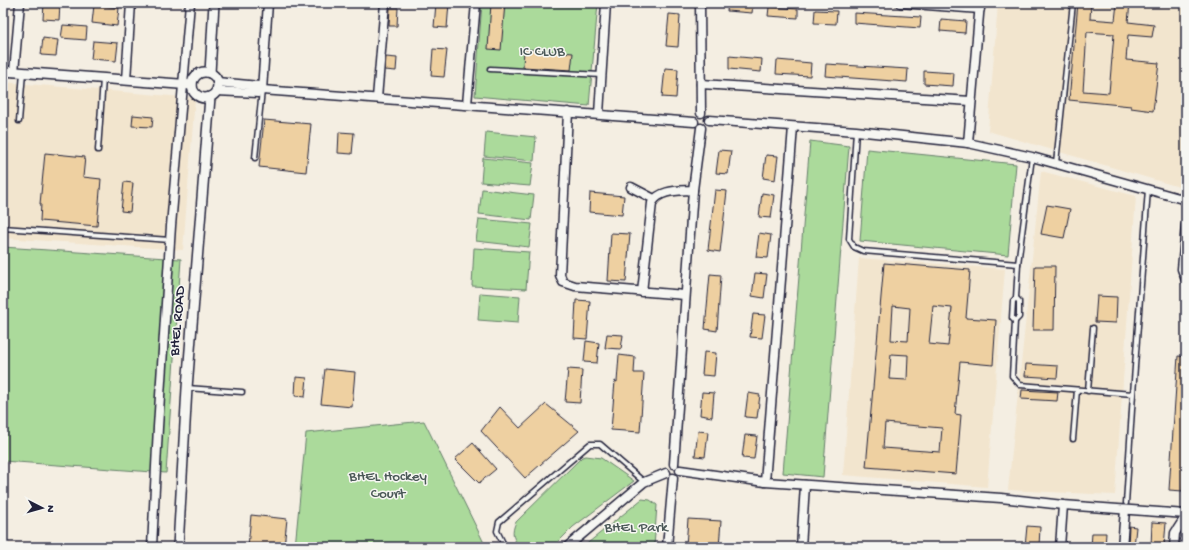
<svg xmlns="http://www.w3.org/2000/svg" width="1189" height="550" font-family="'Gochi Hand',sans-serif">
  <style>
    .built { fill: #f2e5ce }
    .green { fill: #abda9b; stroke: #667e6b }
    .building { fill: #eed0a1; stroke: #22223b; fill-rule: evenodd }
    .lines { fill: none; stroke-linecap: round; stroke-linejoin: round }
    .service-casing { stroke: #22223b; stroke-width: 7 }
    .minor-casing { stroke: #22223b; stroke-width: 11 }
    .tertiary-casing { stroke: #22223b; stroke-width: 12 }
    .service { stroke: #f6f6f2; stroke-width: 4 }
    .minor { stroke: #f6f6f2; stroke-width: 8 }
    .tertiary { stroke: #f6f6f2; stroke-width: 9 }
    .labels { text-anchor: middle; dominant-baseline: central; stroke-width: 3; stroke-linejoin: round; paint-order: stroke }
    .park-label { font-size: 15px; fill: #4b5958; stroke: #f6f6f2 }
    .street-label { font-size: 15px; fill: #22223b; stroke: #f6f6f2 }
  </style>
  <rect width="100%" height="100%" fill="#f4eee2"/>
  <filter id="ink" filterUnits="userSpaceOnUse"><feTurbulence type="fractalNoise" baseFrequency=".025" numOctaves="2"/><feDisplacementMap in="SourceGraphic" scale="8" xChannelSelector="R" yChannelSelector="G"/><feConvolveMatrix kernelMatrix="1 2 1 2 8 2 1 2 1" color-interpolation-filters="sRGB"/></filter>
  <g filter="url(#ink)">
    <g class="built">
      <path d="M998,3H1186V189L988,131Z"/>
      <path d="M3,82L195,98L183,250L3,238Z"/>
      <path d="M1041,171L1136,196L1115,495L1008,490Z"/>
      <path d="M859,258L1005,269L987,487L843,475Z"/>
    </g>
    <g class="green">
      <path d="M482,3H598L589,106L475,96Z"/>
      <path d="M486,132L536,137L534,161L484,156Z"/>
      <path d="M810,141L849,146L823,477L783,473Z"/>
      <path d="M867,149L1016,164L1008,255L860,241Z"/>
      <path d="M483,158L533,163L530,186L481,182Z"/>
      <path d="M482,189L534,195L531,220L479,214Z"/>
      <path d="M479,219L532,224L529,247L476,241Z"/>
      <path d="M3,247L181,259L166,473L3,461Z"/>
      <path d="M474,248L529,252L526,289L472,286Z"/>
      <path d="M480,293L520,296L518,323L478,320Z"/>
      <path d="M424,421L486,547H295L306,433Z"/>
      <path d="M586,456L601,458L634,481L573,527L553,547H519C513,538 511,533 516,522L582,457Z"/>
      <path d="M642,499L650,500L657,505L654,547H583Z"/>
    </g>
    <g class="building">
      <path d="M44,3L60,4L59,20L43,19Z"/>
      <path d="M436,3H449L447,28L434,27Z"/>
      <path d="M491,3H505L501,50L488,49Z"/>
      <path d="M728,3L753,4L752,13L727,11Z"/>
      <path d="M1078,3H1091L1090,19L1115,21L1117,3H1130L1128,22L1154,25L1152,37L1128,35L1126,60L1159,63L1153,111L1131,108V106L1069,100ZM1087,32L1114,34L1109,93L1083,91Z"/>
      <path d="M94,5L119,8L117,26L92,23Z"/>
      <path d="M769,7L798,9V18L768,16Z"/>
      <path d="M390,8H398L397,26H389Z"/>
      <path d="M815,10L837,11L836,24L814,23Z"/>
      <path d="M854,13L921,17L920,28L854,23Z"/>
      <path d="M669,14L680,15L678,47L666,46Z"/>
      <path d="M941,19L966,21L965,33L940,31Z"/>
      <path d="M63,25L87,27L86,40L61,38Z"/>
      <path d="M43,38L58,40L56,56L41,55Z"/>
      <path d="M93,41L118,43L116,61L91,59Z"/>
      <path d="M433,49L447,50L444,77L431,76Z"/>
      <path d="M524,49L573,53L571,70L523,67Z"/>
      <path d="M729,56L762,59L761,72L729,69Z"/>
      <path d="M386,57L397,58L396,71L385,70Z"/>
      <path d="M777,60L811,63L810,76L776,74Z"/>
      <path d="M826,64L908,69L907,82L825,76Z"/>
      <path d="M665,68L678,69L676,98L662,97Z"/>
      <path d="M924,71L954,73L953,86L924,84Z"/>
      <path d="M133,115L153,117L152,127L132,126Z"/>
      <path d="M264,120L311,124L306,172L259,167Z"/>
      <path d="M339,132L354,133L352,154L338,153Z"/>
      <path d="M719,150L731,151L728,174L716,173Z"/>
      <path d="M45,153L85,157L83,177L101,179L97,226L40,221L41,204H40Z"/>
      <path d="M766,155L778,156L775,180L763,178Z"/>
      <path d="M124,182L133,183L130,212L121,211Z"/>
      <path d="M715,190L727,191L720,252L708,250Z"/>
      <path d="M590,193L624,196L622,215L589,212Z"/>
      <path d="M762,193L774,195L771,218L759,217Z"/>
      <path d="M1047,205L1070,209L1064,238L1041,234Z"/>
      <path d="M611,233L630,234L626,282L608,281Z"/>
      <path d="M759,233L771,235L768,258L756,257Z"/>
      <path d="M884,263L970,270L966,318L996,320L993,365L960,362L955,414L961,415L956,474L866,467ZM893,306L910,308L908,341L891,340ZM933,306L952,308L948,346L929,344ZM891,354L908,355L907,380L889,379ZM885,423L942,428L940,452L883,448Z"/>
      <path d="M1035,266H1055L1054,330H1033Z"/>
      <path d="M755,273L767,274L764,298L752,296Z"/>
      <path d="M710,274L721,275L717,331L705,329Z"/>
      <path d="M1097,296L1117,297L1116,323L1095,322Z"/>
      <path d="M576,300L590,301L587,339L574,338Z"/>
      <path d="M753,314L765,315L762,338L750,337Z"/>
      <path d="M607,334L623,335L621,349L605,348Z"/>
      <path d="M586,341L599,343L597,363L584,362Z"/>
      <path d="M704,352L716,353L714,376L702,375Z"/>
      <path d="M619,355L635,357L634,373H644L640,432L611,430L615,381L617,382Z"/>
      <path d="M1178,356L1186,357V439L1183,491L1169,490Z"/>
      <path d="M1026,364L1058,366L1057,378L1025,376Z"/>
      <path d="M325,369L355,372L352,407L321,404Z"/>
      <path d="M568,369L582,370L580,403L565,402Z"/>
      <path d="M296,377L307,378L305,397L295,396Z"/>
      <path d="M1022,390L1058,392L1057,401L1021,399Z"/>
      <path d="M702,392L714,393L712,417L700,415Z"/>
      <path d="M748,393L760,395L757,418L745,417Z"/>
      <path d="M546,404L579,431L525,478L481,431L500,407L520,428Z"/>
      <path d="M698,431L708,432L705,457L695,456Z"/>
      <path d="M745,435L757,436L754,459L742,458Z"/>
      <path d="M473,443L496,469L479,483L455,459Z"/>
      <path d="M251,515L287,519L284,547H248Z"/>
      <path d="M688,519L721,521L719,547L686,546Z"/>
      <path d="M1152,522L1166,523L1164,547H1151Z"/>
      <path d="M1027,526L1040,527L1039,547H1025Z"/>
      <path d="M1129,526L1136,527L1134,547H1128Z"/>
      <path d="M1092,533H1106L1105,547H1091Z"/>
    </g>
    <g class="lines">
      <g class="service-casing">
        <g id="service">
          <path d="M490,69L601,75"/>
          <path d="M19,121L23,73"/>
          <path d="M856,131L849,239L854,247L863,251L1018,264L1016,298L1013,301L1012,318L1015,321L1012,376L1020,385L1133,394L1126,503"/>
          <path d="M98,150L103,79"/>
          <path d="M255,158L262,90"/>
          <path d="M1056,163L1073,3"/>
          <path d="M3,228L170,240"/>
          <path d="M1018,264L1032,157"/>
          <path d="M1015,321L1019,317V301L1016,298"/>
          <path d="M187,388L242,392"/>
          <path d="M1088,391L1093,328"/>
          <path d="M1133,394L1148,189"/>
          <path d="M1073,439L1077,390"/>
          <path d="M505,547L497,531L499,522L590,444H600L644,482"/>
        </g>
      </g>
      <g class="minor-casing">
        <g id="minor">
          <path d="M700,3L701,113"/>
          <path d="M900,3L980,9"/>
          <path d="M14,72L20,3"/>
          <path d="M126,80L131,3"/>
          <path d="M217,82L259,86L262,90"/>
          <path d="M701,84L971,101"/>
          <path d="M262,90L268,3"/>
          <path d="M216,91L258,93L262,90L694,122"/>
          <path d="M377,98L385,3"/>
          <path d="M467,104L476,3"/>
          <path d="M568,112L560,275L563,282L575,286L685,295"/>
          <path d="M599,114L606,3"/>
          <path d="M709,120L856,131L968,143L1032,157L1186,200"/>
          <path d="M968,143L980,3"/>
          <path d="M631,187L654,199"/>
          <path d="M1186,225L1182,269L1186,280"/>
          <path d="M642,292L652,203C660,189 679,191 693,190"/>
          <path d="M674,464L693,190L701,128"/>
          <path d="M680,470L765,482L1001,498L1063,505L1186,514"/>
          <path d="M765,482L793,127"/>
          <path d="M152,547L158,427L171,226L190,3"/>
          <path d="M567,547L644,482L666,473"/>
          <path d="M667,547L673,478"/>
          <path d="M801,547L805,485"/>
          <path d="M1060,547L1063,505"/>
          <path d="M1122,547L1125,510"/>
          <path d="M1174,547L1175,533L1186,516"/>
        </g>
      </g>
      <g class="tertiary-casing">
        <g id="tertiary">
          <path d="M3,71L192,85"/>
          <circle cx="205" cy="85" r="13"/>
          <path d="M210,73L214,3"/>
          <path d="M178,547L187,388L210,97"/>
        </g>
      </g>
      <use href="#service" class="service"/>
      <use href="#minor" class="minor"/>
      <use href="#tertiary" class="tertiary"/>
    </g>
  </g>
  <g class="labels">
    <g class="park-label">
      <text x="542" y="52">IC CLUB</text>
      <text x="388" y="477">BHEL Hockey<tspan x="388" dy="17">Court</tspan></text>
      <text x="636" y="528">BHEL Park</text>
    </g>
    <g class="street-label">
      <text transform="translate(178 321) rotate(-85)">BHEL ROAD</text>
    </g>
  </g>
  <rect width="1189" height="550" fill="none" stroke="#f6f6f2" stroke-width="16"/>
  <rect x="8" y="8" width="1173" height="534" fill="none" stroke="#22223b" stroke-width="1.5" filter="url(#ink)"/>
  <g transform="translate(42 508) rotate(96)" stroke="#f6f6f2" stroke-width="3" paint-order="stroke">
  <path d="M0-3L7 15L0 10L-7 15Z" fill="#22223b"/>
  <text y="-6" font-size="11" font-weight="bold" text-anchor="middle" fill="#22223b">N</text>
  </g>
</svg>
